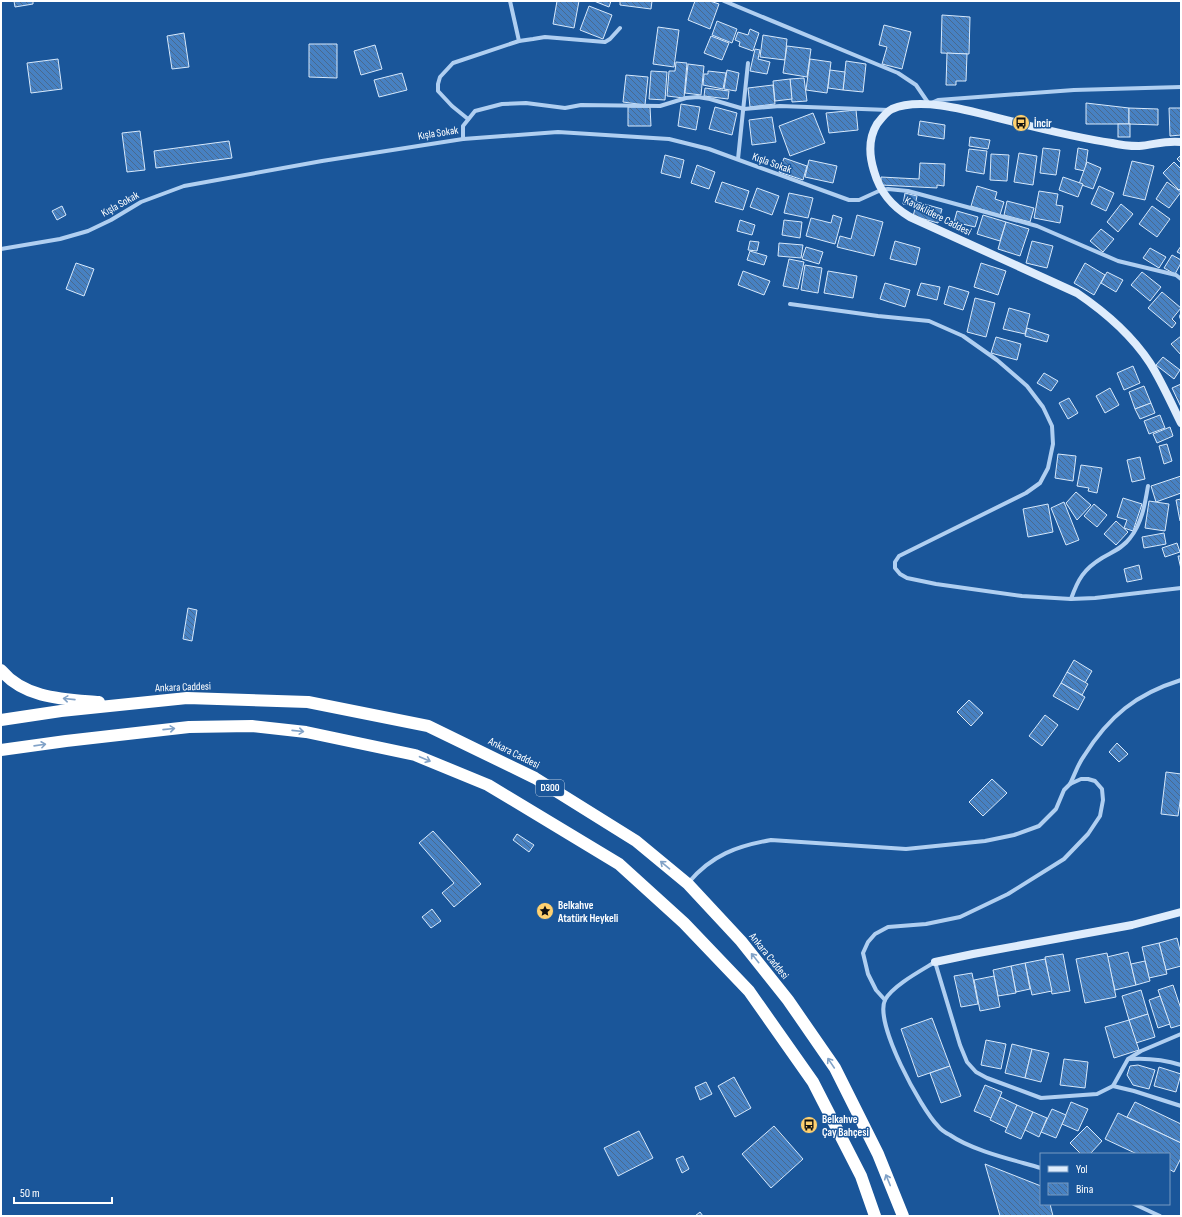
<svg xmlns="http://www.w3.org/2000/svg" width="1182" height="1217" font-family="'Sofia Sans Condensed',sans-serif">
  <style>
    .building { fill: url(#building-back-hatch); stroke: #d7e9fc }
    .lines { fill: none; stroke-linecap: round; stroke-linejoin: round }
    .street { stroke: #b0cff1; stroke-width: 4 }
    .secondary { stroke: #deecfc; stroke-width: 8 }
    .highway { stroke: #fff; stroke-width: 12 }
    .oneway { stroke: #81a2c7 }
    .labels { text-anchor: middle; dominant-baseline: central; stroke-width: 3; stroke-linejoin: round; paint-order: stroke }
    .shield { fill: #1a569a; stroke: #bacce1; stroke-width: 1 }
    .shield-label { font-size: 10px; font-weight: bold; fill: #fff }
    .poi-label { font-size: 11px; font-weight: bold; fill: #fff; stroke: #1a569a; text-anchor: start }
    .street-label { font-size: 11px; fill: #fff; stroke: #1a569a }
  </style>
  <defs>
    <pattern id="building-back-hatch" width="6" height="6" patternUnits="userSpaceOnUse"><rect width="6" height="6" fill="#4781c2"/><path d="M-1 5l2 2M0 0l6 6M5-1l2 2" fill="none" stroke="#49698d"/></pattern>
  </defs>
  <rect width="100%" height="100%" fill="#1a569a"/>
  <g class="building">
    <path d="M14,1H33V4L15,7Z"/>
    <path d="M557,1H579L574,28L553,24Z"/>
    <path d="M594,1H611L609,7Z"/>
    <path d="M620,1H652L651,9L620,5Z"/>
    <path d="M695,1H710L719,4L710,29L688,20Z"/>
    <path d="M589,6L612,15L603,39L580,30Z"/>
    <path d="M942,15L970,17L969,54L941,53Z"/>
    <path d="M717,21L737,29L732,43L712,35Z"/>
    <path d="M884,25L911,32L902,69L882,64L887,47L879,45Z"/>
    <path d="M658,27L679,30L674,67L653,64Z"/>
    <path d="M750,29L759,33L753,51L739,46L740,42L735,40L738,32L748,35Z"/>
    <path d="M184,33L189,67L172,69L167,36Z"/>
    <path d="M763,35L787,39L785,60L760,57Z"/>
    <path d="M711,36L729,43L722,60L704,53Z"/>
    <path d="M309,44H337V78L309,77Z"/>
    <path d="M375,45L382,69L361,75L354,51Z"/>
    <path d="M787,46L811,49L807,77L783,73Z"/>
    <path d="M755,49L760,50L758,59L770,62L767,74L750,71Z"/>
    <path d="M947,53L967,54L966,81H956V85H946Z"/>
    <path d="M58,59L62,89L31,93L27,63Z"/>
    <path d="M810,59L831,62L827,93L806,90Z"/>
    <path d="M846,61L866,64L863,92L843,90Z"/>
    <path d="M676,62L687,63L684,98L667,96L669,71H675Z"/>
    <path d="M688,64L704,66L701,95L685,93Z"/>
    <path d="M727,70L739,73L736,91L724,89Z"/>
    <path d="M830,70L845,72L843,90L828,88Z"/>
    <path d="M651,71L667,72L665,100L649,99Z"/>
    <path d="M708,71L726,73L723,89L703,85L704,74H708Z"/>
    <path d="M402,73L407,90L379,97L374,80Z"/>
    <path d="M626,75L648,77L645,105L623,102Z"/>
    <path d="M804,78L807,101L792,102L790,79Z"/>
    <path d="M790,79L792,99L775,101L773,81Z"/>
    <path d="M773,85L775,104L750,107L748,88Z"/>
    <path d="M705,88L729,91L728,99L704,96Z"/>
    <path d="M1086,103L1129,108V124H1086Z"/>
    <path d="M681,104L700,107L696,130L678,126Z"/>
    <path d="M628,107H650L651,126H628Z"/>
    <path d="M715,107L737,113L732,135L709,129Z"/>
    <path d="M1129,108L1158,109V125L1129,124Z"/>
    <path d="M1169,108H1181V135L1170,136Z"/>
    <path d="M856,110L858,130L829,133L826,113Z"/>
    <path d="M813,113L825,143L790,156L779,126Z"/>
    <path d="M772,117L776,142L752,145L749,120Z"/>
    <path d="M920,121L945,125L944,139L918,135Z"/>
    <rect x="1118" y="124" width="12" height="13"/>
    <path d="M140,131L145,170L127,172L122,133Z"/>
    <path d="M970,137L990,140L988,149L969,146Z"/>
    <path d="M229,141L232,158L156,168L154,151Z"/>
    <path d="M1043,148L1060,150L1056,175L1040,173Z"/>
    <path d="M1078,148L1088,150L1085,171L1075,169Z"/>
    <path d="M969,149L987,151L984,174L966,171Z"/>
    <path d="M1019,153L1037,156L1033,185L1014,182Z"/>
    <path d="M991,154L1009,155L1007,181L990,180Z"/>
    <path d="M665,155L684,160L680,178L661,173Z"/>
    <path d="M1181,155V163L1177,159Z"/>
    <path d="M784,158L807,166L803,180L779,172Z"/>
    <path d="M809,160L837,166L833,183L805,177Z"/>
    <path d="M1132,161L1154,166L1145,200L1123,195Z"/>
    <path d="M1087,162L1101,168L1093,189L1079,184Z"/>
    <path d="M1174,162L1181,169V188L1179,190L1163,173Z"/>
    <path d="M920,163L945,164L944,186L937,185V188L881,185V177L919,179Z"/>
    <path d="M697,165L715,172L709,189L691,183Z"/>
    <path d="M1063,177L1083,184L1078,197L1059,190Z"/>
    <path d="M722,182L749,191L743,210L715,202Z"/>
    <path d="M1167,182L1181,192L1169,208L1156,199Z"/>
    <path d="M977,186L997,192L995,199L1004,202L1000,215L971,206Z"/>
    <path d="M1099,186L1114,193L1106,211L1091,204Z"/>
    <path d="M757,188L779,196L772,215L750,207Z"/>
    <path d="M1039,191L1058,194L1056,205L1063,206L1060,223L1034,218Z"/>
    <path d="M789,193L813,198L808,218L784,213Z"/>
    <path d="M905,193L917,196L915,206L903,204Z"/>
    <path d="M1007,201L1034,208L1030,222L1004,215Z"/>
    <path d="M917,202L942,209L938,223L913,216Z"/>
    <path d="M1121,204L1133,214L1118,232L1107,222Z"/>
    <path d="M62,206L66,215L57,220L52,211Z"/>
    <path d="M1152,206L1170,219L1157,237L1139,224Z"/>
    <path d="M957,211L978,217L975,227L954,222Z"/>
    <path d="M833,215L842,218L835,244L806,236L811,218L831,223Z"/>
    <path d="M857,215L883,222L874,256L837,247L840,236L851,239Z"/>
    <path d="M983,215L1006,222L1000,241L977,234Z"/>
    <path d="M740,220L755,225L752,235L737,231Z"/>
    <path d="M784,220L802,222L800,238L782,235Z"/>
    <path d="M1006,222L1029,229L1020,256L998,249Z"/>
    <path d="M1101,229L1114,239L1103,252L1090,241Z"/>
    <path d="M750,241L759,242L757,251L748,250Z"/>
    <path d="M895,241L920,248L916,265L890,259Z"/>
    <path d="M1032,241L1053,246L1047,268L1026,263Z"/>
    <path d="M779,243L803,245L801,258L778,256Z"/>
    <path d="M1181,246V254L1177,252Z"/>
    <path d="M806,247L823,252L819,264L802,259Z"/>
    <path d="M1150,248L1166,257L1159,268L1143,258Z"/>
    <path d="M750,251L767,256L764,265L747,260Z"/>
    <path d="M1172,255L1181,260V263L1175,274L1164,268Z"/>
    <path d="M789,259L804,262L798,289L783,286Z"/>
    <path d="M76,263L94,269L84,296L66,289Z"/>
    <path d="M981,263L1006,271L998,295L974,287Z"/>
    <path d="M1085,263L1105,275L1094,295L1074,283Z"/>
    <path d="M805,265L822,268L818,293L801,290Z"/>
    <path d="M743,271L770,281L764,295L738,285Z"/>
    <path d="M828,271L857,276L853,298L824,293Z"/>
    <path d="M1107,272L1123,280L1116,292L1101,283Z"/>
    <path d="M1142,272L1161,287L1150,301L1131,285Z"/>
    <path d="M885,283L910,290L905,307L880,299Z"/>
    <path d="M921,283L940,287L937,300L917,295Z"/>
    <path d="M949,286L969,292L963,310L944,304Z"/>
    <path d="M1162,292L1181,308L1172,319L1176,323L1172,328L1148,308Z"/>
    <path d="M975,298L995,303L986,337L967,332Z"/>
    <path d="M1009,308L1030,314L1025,334L1003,329Z"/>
    <path d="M1027,328L1049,335L1047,342L1025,336Z"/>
    <path d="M1181,336V355L1171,344Z"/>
    <path d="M996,337L1021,344L1017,360L991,353Z"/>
    <path d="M1163,357L1180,370L1174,379L1156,365Z"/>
    <path d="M1133,366L1140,383L1124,390L1117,373Z"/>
    <path d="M1044,373L1058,381L1051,391L1037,383Z"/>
    <path d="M1181,384V407L1172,388Z"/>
    <path d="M1144,386L1151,403L1135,409L1129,392Z"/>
    <path d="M1110,388L1119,405L1105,413L1096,396Z"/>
    <path d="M1069,398L1078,413L1068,419L1059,403Z"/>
    <path d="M1151,403L1155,413L1140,419L1135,409Z"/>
    <path d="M1160,415L1165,428L1149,434L1144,421Z"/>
    <path d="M1170,427L1173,436L1157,443L1153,434Z"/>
    <path d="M1167,444L1172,461L1164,464L1159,446Z"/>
    <path d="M1058,454L1076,456L1073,481L1055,478Z"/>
    <path d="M1140,457L1145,479L1132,482L1127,460Z"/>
    <path d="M1081,465L1102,468L1097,493L1088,491L1089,488L1077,486Z"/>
    <path d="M1181,476V493L1156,502L1151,486Z"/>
    <path d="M1076,492L1091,505L1077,520L1066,503Z"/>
    <path d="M1123,498L1142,504L1133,531L1124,528L1127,520L1117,517Z"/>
    <path d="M1181,499V520L1180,521L1176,500Z"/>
    <path d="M1149,501L1169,504L1165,531L1145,528Z"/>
    <path d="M1064,502L1079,540L1066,545L1051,508Z"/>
    <path d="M1048,504L1053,532L1028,537L1023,509Z"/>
    <path d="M1094,504L1107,515L1097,527L1084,516Z"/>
    <path d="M1116,521L1128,532L1116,545L1104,534Z"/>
    <path d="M1164,533L1166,544L1144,548L1142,537Z"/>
    <path d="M1177,543L1180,552L1165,557L1162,548Z"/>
    <path d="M1178,556H1181V569Z"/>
    <path d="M1139,565L1142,579L1127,582L1124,569Z"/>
    <path d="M188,608L197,610L192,641L183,639Z"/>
    <path d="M1074,660L1092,671L1085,683L1067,672Z"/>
    <path d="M1067,672L1088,684L1082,695L1061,683Z"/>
    <path d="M1061,683L1085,697L1078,710L1053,696Z"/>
    <path d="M969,700L983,713L971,726L957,712Z"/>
    <path d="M1045,715L1058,725L1042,746L1029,736Z"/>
    <path d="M1117,743L1128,754L1119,762L1109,752Z"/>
    <path d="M1166,772L1181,774V795L1178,816L1161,814Z"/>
    <path d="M992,779L1007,793L983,816L969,802Z"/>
    <path d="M433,831L481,884L454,907L442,893L454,883L419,843Z"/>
    <path d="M517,834L534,845L529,852L513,840Z"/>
    <path d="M432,909L441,921L431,928L422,917Z"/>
    <path d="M1177,938L1181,954V966L1166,970L1159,943Z"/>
    <path d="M1159,943L1167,974L1149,978L1142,947Z"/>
    <path d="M1128,952L1136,985L1115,990L1107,957Z"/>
    <path d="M1107,953L1116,997L1085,1003L1076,959Z"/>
    <path d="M1063,954L1070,991L1052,994L1045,957Z"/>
    <path d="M1045,959L1052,991L1032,995L1025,963Z"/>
    <path d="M1145,961L1150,981L1136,985L1131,964Z"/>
    <path d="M1025,963L1030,989L1016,992L1011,966Z"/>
    <path d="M1011,966L1016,993L998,996L993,970Z"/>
    <path d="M972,973L978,1004L961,1007L954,976Z"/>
    <path d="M994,976L1000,1007L980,1011L974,980Z"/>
    <path d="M1173,985L1181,1009V1025L1171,1028L1158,990Z"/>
    <path d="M1141,990L1148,1014L1129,1020L1122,996Z"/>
    <path d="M1160,996L1170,1024L1158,1028L1149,1000Z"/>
    <path d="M1148,1014L1155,1037L1136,1043L1129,1020Z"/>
    <path d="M932,1018L950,1066L918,1077L901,1029Z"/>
    <path d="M1129,1020L1139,1050L1114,1058L1105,1027Z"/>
    <path d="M986,1040L1006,1044L1001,1069L981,1065Z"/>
    <path d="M1012,1044L1032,1049L1025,1078L1005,1073Z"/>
    <path d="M1032,1049L1049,1053L1041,1082L1025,1078Z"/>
    <path d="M1064,1059L1088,1062L1085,1088L1060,1085Z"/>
    <path d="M1138,1065L1155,1070L1149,1089L1133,1085L1127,1075L1130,1066Z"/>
    <path d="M950,1066L961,1096L941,1103L930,1073Z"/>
    <path d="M1159,1067L1181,1074L1176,1092L1154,1086Z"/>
    <path d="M734,1077L751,1108L735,1117L718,1086Z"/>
    <path d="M706,1082L712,1094L700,1100L695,1087Z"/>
    <path d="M985,1085L1002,1092L991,1118L974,1111Z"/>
    <path d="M1000,1097L1017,1105L1007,1128L990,1120Z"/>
    <path d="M1071,1102L1088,1109L1078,1131L1062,1124Z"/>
    <path d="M1135,1102L1181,1124V1143L1127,1117Z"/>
    <path d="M1017,1105L1033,1112L1021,1139L1005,1132Z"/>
    <path d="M1052,1109L1066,1115L1056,1138L1041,1132Z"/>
    <path d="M1033,1112L1047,1118L1039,1137L1025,1130Z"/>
    <path d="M1118,1113L1181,1143V1158L1174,1172L1169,1169V1154H1137L1105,1139Z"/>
    <path d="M774,1126L803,1159L771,1188L742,1154Z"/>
    <path d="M1087,1126L1102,1141L1090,1154H1081L1070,1143Z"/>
    <path d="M639,1131L653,1158L618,1176L604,1148Z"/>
    <path d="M683,1156L689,1169L682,1173L676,1159Z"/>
    <path d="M985,1164L1041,1186V1204H1050L1053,1216H1000Z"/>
    <path d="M700,1212L703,1216H695Z"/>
  </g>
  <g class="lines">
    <g class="street">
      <path d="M510,1L519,41"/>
      <path d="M724,1L898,73L916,85L929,104L938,100L1074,90L1181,87"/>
      <path d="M468,119L452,106L438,91V84L440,77L453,63L519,41L533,39L545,37L605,42L610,39L620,28"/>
      <path d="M463,139V126L475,111L502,104L526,103L565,108L581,105L660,106L686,98L698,97L710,99L744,109L780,106L889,110"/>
      <path d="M738,159L748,63"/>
      <path d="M1,249L60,239L88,231L111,220L141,202L184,186L322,161L463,139L558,132L669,139L709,149L849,200H859L881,190L888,189L908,191L1037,226L1118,261L1176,275L1181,279"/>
      <path d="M790,304L878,316L929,321L963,336L997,360L1027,386L1043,407L1052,426L1053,444L1048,468L1040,483L1026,493L899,556L895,562V568L900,574L907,578L936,584L1022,596L1071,599L1095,598L1181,588"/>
      <path d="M1181,316V317"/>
      <path d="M1071,599C1078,579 1084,569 1102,558C1112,552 1123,548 1130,538C1142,523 1145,504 1148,486"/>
      <path d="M1070,784C1075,774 1078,764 1084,756C1109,716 1136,694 1181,680"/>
      <path d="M689,882C712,855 737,846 771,840L906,849L985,841L1014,835L1039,826L1056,809L1064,790L1070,784L1081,779H1088L1095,781L1102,789L1103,800L1100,816L1088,834L1064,859L1008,894L960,917L926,924L888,927L875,934L868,942L863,953L868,974L876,990L885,1000"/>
      <path d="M1130,1059C1146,1058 1165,1060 1181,1065"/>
      <path d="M1113,1086L1128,1059L1141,1051L1181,1034"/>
      <path d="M1041,1168C1014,1160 973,1151 950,1135C946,1133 941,1130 938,1126C921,1109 874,1023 885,1000C892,986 922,970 935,962L960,1045L967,1062L976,1072L987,1078L1041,1098L1097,1094L1113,1086L1134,1091L1181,1106"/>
      <path d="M1134,1204L1160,1216"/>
    </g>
    <g class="secondary">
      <path d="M1181,142C1166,140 1153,145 1139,146C1130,146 1120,145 1112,143C1079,138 1046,130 1014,122C980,114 924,95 892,109C886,112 881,119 877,124C868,139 869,155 874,171C880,192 891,206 910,217L1077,293C1105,312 1131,334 1150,363C1162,382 1171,403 1181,423"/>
      <path d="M935,962L973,954L1132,925L1181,912"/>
    </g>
    <g class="highway">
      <path d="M1,670C25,699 65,699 99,702"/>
      <path d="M1,720L61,711L187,698L308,702L428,726L535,778L636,841L688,884L741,941L788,1000L835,1068L878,1154L903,1216"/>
      <path d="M1,750L66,741L189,727L252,726L306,732L415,755L488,785L619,864L684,923L749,991L813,1082L861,1176L875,1216"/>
    </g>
  </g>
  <defs><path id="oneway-shaft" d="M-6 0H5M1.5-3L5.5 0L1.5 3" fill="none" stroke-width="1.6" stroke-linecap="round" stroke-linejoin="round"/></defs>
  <g class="oneway">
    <use href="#oneway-shaft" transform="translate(69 699) rotate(-174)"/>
    <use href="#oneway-shaft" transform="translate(169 729) rotate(-6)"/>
    <use href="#oneway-shaft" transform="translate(298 731) rotate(6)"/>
    <use href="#oneway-shaft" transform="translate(40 745) rotate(-8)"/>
    <use href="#oneway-shaft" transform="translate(425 759) rotate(23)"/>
    <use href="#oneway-shaft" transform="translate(665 865) rotate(-140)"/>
    <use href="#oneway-shaft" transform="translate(755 958) rotate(-129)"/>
    <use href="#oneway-shaft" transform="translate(831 1063) rotate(-124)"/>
    <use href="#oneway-shaft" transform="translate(888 1180) rotate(-112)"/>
  </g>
  <defs>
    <g id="bus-disc" transform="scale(0.9)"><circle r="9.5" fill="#ffd170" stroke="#1a569a"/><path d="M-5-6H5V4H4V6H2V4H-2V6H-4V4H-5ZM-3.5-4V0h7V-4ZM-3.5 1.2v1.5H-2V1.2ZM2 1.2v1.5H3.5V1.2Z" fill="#111"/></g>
    <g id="sight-disc" transform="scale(0.9)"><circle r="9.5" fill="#ffd170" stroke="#1a569a"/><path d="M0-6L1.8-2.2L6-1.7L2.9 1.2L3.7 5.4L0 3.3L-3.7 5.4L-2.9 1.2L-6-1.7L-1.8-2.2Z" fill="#111"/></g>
  </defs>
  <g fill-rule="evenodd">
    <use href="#bus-disc" x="1021" y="123"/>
    <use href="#sight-disc" x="545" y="911"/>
    <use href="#bus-disc" x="809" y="1125"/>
  </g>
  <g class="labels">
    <rect class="shield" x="536" y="780" width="28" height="16" rx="3"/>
    <g class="shield-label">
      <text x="550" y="788">D300</text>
    </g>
    <g class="poi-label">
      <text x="1034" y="123">İncir</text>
      <text x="558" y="905">Belkahve<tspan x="558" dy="13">Atatürk Heykeli</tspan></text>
      <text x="822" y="1119">Belkahve<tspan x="822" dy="13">Çay Bahçesi</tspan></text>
    </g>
    <g class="street-label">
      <text transform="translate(438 133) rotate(-9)">Kışla Sokak</text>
      <text transform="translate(772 163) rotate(20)">Kışla Sokak</text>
      <text transform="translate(120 204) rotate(-29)">Kışla Sokak</text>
      <text transform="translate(938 216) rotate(27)">Kavaklidere Caddesi</text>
      <text transform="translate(183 687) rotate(-2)">Ankara Caddesi</text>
      <text transform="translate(514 753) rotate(27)">Ankara Caddesi</text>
      <text transform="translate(769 956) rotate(51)">Ankara Caddesi</text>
    </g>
  </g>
  <rect width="1182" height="1217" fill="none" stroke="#ffffff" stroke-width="4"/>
  <rect x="1040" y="1153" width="130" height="52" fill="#1a569a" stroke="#769ac2"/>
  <rect x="1048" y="1166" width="20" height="6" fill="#deecfc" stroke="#769ac2"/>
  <text x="1076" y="1173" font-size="12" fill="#ffffff">Yol</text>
  <rect x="1048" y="1183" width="20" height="12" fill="url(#building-back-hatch)" stroke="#769ac2"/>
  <text x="1076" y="1193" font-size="12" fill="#ffffff">Bina</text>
  <path d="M14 1197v6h98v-6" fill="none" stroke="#ffffff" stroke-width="2"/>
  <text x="20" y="1197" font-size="12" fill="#ffffff" stroke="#1a569a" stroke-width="3" paint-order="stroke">50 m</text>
</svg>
